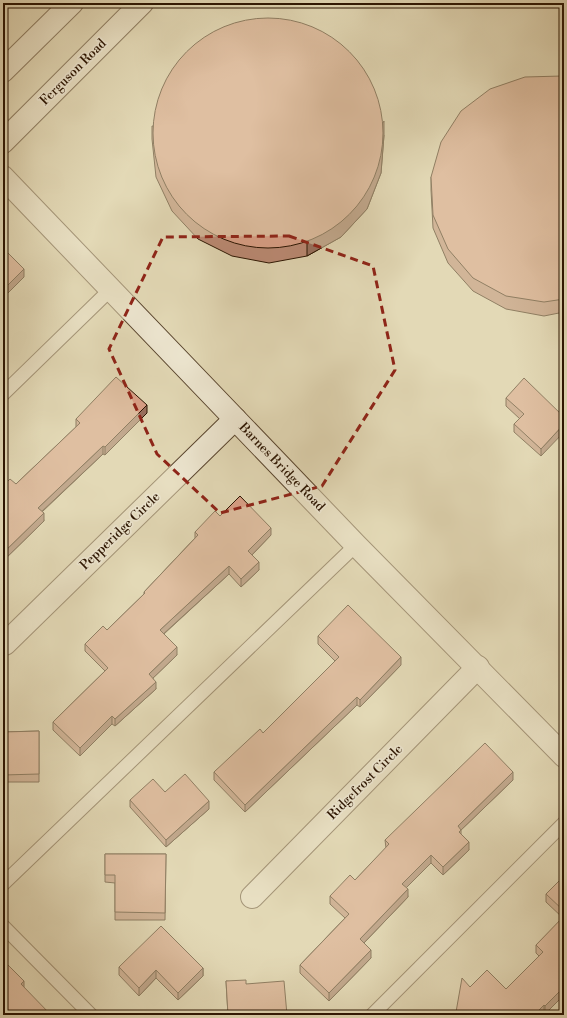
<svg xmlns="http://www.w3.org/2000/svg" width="567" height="1018" font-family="'Libre Bodoni',serif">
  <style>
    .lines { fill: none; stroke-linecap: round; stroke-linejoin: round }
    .service-casing { stroke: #59452e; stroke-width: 15 }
    .minor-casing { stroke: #59452e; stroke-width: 24 }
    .tertiary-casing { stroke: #59452e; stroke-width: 24 }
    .secondary-casing { stroke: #2b1401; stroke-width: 24 }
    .service { stroke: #ede6d0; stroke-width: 13 }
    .minor { stroke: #ede6d0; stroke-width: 22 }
    .tertiary { stroke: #ede6d0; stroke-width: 22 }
    .secondary { stroke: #ede6d0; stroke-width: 22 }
    .wall { fill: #bb8a74; stroke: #2b1401 }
    .shaded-wall { fill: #99705e; stroke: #2b1401 }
    .building { fill: #daa087; stroke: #2b1401 }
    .marked { fill: none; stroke: #8f2418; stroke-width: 3; stroke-dasharray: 8 5; stroke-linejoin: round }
    .labels { text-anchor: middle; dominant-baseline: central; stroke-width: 3.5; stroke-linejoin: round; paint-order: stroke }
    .street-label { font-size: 13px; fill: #2b1401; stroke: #ede6d0 }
  </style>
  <rect width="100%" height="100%" fill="#e3d9b6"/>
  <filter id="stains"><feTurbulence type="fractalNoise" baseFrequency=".005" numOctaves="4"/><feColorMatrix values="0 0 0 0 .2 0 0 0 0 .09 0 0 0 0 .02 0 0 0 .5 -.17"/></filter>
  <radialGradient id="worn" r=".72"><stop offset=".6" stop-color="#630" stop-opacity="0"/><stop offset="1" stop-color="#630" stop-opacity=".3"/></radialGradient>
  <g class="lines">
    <g class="service-casing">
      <g id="service">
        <path d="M3,394L112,288"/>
        <path d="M3,884L356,545"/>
        <path d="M3,926L91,1015"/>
        <path d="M372,1015L564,823"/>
      </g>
    </g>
    <g class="minor-casing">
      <g id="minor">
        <path d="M5,644L235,419"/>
        <path d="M252,897L478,667"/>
      </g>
    </g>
    <g class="tertiary-casing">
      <path id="tertiary" d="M3,177L356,545L564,756"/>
    </g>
    <g class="secondary-casing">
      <g id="secondary">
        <path d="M3,71L72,3"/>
        <path d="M3,142L142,3"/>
      </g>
    </g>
    <use href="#service" class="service"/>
    <use href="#minor" class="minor"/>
    <use href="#tertiary" class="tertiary"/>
    <use href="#secondary" class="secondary"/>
  </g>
  <g class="wall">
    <path d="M564,77V312L544,316L506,309L473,291L448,263L433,228L431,190V177Z"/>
    <path d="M152,126L384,135L381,173L367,209L341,237L307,256L269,263L232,256L198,239L172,211L156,177L152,139Z"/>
    <path d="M506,398L564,417L541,456L514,432V424L520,419L506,406Z"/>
    <path d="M147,413L105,455L103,454L42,512L44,521L3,561V486L16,484L76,427V419Z"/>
    <path d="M220,516L271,535L252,555L259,570L241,587L229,574L164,634L177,655L153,678L156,689L115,726L112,724L80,756L53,730V722L105,671L85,651V644L107,630L144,594V592L195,538V532Z"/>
    <path d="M318,636L401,665L360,707L357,705L245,812L214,780V772L263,733L335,661L318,644Z"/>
    <path d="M39,731V782H3V732Z"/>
    <path d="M513,780L461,830V834L469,850L443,875L431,863L406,888L408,897L364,943L371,958L329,1001L300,973V965L345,918L330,904V896L355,880L386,848L385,840Z"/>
    <path d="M165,792L209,809L166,847L130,807V800Z"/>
    <path d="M105,854H166L165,920H115V883L105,882Z"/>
    <path d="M564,876V995L545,1014L544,1013L541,1015H456V1012L470,987L506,989L539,956L536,953V945L563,918L546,902V894Z"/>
    <path d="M119,967L203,968V976L178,1000L156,978L139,996L119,975Z"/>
    <path d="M226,981L246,984L287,1015H228Z"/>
  </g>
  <g class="shaded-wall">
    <path d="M384,121V135L381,173L367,209L341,237L307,256V243Z"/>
    <path d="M24,269V277L3,298V290Z"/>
    <path d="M147,405V413L105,455V447Z"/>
    <path d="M564,424V432L541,456V449Z"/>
    <path d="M103,446V454L38,515V508Z"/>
    <path d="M44,513V521L3,561V553Z"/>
    <path d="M271,528V535L248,559V551Z"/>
    <path d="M259,562V570L241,587V579Z"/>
    <path d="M229,566V574L160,637V630Z"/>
    <path d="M177,647V655L149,682V674Z"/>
    <path d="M401,657V665L360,707V700Z"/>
    <path d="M156,682V689L115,726V719Z"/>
    <path d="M357,697V705L245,812V805Z"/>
    <path d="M112,716V724L80,756V748Z"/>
    <path d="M513,772V780L458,833V826Z"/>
    <path d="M209,801V809L166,847V840Z"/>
    <path d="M469,842V850L443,875V867Z"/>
    <path d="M431,855V863L402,892V884Z"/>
    <path d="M408,889V897L360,947V939Z"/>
    <path d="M371,950V958L329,1001V993Z"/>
    <path d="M203,968V976L178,1000V993Z"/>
    <path d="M156,970V978L139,996V988Z"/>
    <path d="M24,981V989L21,984Z"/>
    <path d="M564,987V995L545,1014V1006Z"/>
    <path d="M544,1005V1013L541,1015H534Z"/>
  </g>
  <g class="building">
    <circle cx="268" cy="133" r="115"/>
    <path d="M562,76L564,77V299L544,302L506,296L473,278L448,249L433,215L431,177L441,142L461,111L490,89L525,77Z"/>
    <path d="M3,248L24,269L3,290Z"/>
    <path d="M116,377L147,405L105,447L103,446L38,508L44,513L3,553V486L10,479L16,484L80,423L76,419Z"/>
    <path d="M524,378L564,417V424L541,449L514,424L524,414L506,398Z"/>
    <path d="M240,496L271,528L248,551L259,562L241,579L229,566L160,630L177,647L149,674L156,682L115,719L112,716L80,748L53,722L108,668L85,644L103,626L107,630L145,593L144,592L198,535L195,532L215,511L220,516Z"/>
    <path d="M348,605L401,657L360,700L357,697L245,805L214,772L260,729L263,733L339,657L318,636Z"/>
    <path d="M39,731V774L3,775V732Z"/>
    <path d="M485,743L513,772L458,826L461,830L459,832L469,842L443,867L431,855L402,884L408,889L360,939L371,950L329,993L300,965L349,914L330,896L350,875L355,880L389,844L385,840Z"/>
    <path d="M185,774L209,801L166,840L130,800L153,779L165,792Z"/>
    <path d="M105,854H166L165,913L115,912V875H105Z"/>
    <path d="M564,876V911L546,894Z"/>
    <path d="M564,916V987L545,1006L544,1005L534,1015H457L456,1012L462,978L470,987L487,970L506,989L543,952L536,945Z"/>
    <path d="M161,926L203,968L178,993L156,970L139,988L119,967Z"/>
    <path d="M3,960L24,981L21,984L51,1015H3Z"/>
    <path d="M246,980V984L284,981L287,1015H228L226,981Z"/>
  </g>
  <path d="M0 0H567V1018H0ZM289,236L373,266L395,370L322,486L220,513L157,454L109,349L163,237Z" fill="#e3d9b6" fill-opacity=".55" fill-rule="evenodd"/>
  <path class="marked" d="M289,236L373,266L395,370L322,486L220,513L157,454L109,349L163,237Z"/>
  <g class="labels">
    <g class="street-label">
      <text transform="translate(73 72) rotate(-45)">Ferguson Road</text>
      <text transform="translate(282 467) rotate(46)">Barnes Bridge Road</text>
      <text transform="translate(120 531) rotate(-44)">Pepperidge Circle</text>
      <text transform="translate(365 782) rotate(-45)">Ridgefrost Circle</text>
    </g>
  </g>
  <rect width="567" height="1018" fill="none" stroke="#e3d9b6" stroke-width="16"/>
  <rect x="4" y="4" width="559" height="1010" fill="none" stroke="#2b1401" stroke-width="2"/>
  <rect x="8" y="8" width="551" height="1002" fill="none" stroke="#2b1401"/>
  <rect width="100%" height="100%" filter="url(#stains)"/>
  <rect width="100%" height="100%" fill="url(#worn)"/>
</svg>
